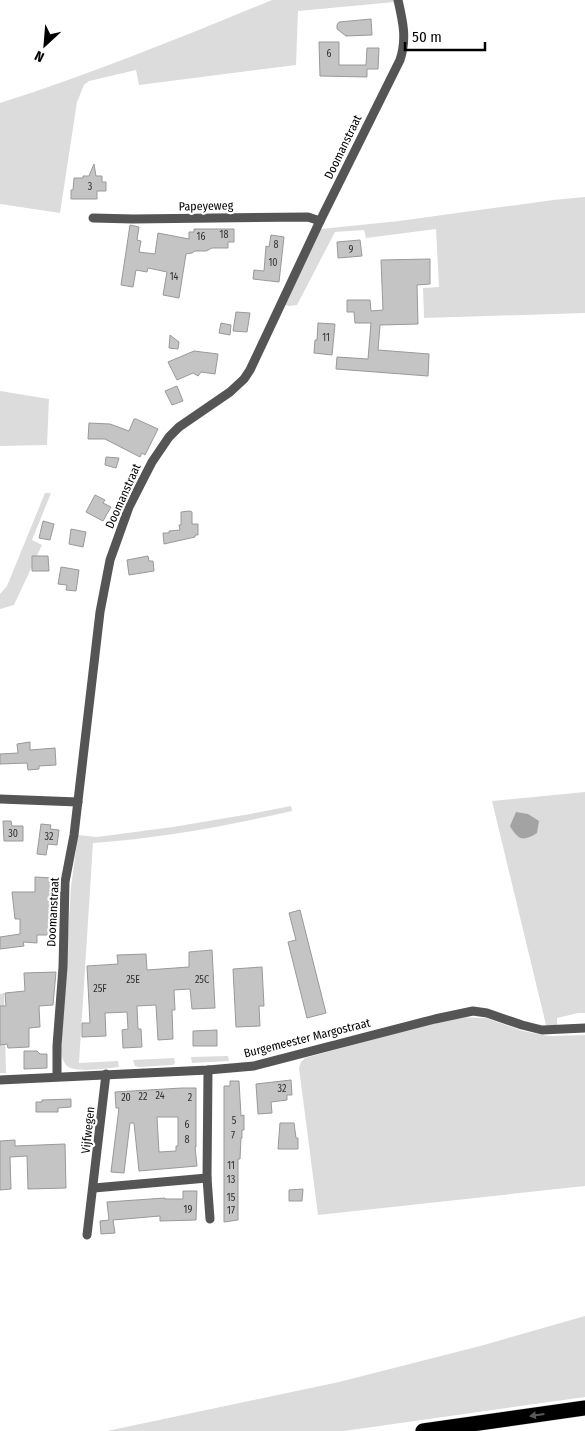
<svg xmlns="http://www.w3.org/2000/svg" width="585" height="1431" font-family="'Fira Sans Condensed',sans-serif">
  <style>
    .green { fill: #dcdcdc }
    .water { fill: #a3a3a3 }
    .building { fill: #c4c4c4; stroke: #999; fill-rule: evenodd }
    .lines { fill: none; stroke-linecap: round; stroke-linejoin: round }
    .motorway-casing { stroke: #dbdbdb; stroke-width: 16 }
    .minor { stroke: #555; stroke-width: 9 }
    .motorway { stroke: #000; stroke-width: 15 }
    .oneway { fill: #595959 }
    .labels { text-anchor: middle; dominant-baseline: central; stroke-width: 4.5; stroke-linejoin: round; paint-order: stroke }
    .number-label { font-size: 10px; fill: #313131 }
    .street-label { font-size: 12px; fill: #000; stroke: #fff }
  </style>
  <rect width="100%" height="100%" fill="#fff"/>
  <g class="green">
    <path d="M272,0H394L395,2L298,11L296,65L139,85L136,70L89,81L84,85L77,102L60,213L0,204V103C92,74 182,37 272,0Z"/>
    <path d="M585,197V313L424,318L423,288L439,287L436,229L366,238L364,230L335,232L297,305L289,306L285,305L284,300L321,229L399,221L553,200Z"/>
    <path d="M0,391L49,399L47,445L0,446Z"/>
    <path d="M45,493H51L32,540L42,545L14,605L0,609V594L7,586Z"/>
    <path d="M585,792V1013H578L557,1018V1025H546L492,801Z"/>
    <path d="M291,806L292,811C227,826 161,838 93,843L79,1063L118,1061L119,1067C107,1068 73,1074 66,1065C62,1060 62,1055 61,1049L71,887L78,835L97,837L173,827L250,814Z"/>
    <path d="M4,993L6,1073H0V994Z"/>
    <path d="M456,1017L486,1018L523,1031L548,1036L585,1035V1186L318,1215L299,1068L301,1062L305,1058Z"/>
    <path d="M228,1056L229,1061L192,1063L191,1057Z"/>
    <path d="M174,1058L175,1063L173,1065L138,1067L135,1066L133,1060Z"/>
    <path d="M585,1316V1397L344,1431H107L339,1382L484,1345Z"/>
  </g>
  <path class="water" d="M516,812L528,814L539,821L537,833C523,842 518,840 510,826Z"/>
  <g class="building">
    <path d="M371,19L372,35L346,36L337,29V25L339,22Z"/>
    <path d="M319,42H339V65H366L367,48H379L378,69H367V77L320,76Z"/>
    <path d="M94,164L96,176H102V182H106V191H97V199H71V190H73L74,178H83V176H89Z"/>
    <path d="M130,225L139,227L137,240L141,241L139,252L155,254L158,233L189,239V232H194V229H234V242H228V248H212L206,251H195L192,253L186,254L179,298L163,295L167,272L148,268L147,272L136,270L133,287L121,285Z"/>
    <path d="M271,235L284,237L279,282L253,279L254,270L264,271L266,246L269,247Z"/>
    <path d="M360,240L362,256L338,258L337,242Z"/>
    <path d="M430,259V284L417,285L418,324L380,325L378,350L429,354L428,376L336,369L337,357L368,359L371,323H355L354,312H347V300H370L371,311L383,310L381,260Z"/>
    <path d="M236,312L250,313L247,332L233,331Z"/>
    <path d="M221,323L231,325L230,335L219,333Z"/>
    <path d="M318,323L335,324L332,355L314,353L315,340H317Z"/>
    <path d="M170,335L179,342L178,349L169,348Z"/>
    <path d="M194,351L218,354L215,374L201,372L198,376L193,373L177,380L168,362Z"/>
    <path d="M177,386L183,401L172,405L165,391Z"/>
    <path d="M134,419H136L158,429L145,455L142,453L140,457L105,439H88L89,423L110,424L129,431Z"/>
    <path d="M106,457L119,458L116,468L105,465Z"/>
    <path d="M95,495L105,500L103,503L111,507L103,521L86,512Z"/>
    <path d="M190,511L192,512V524H198V535H195V537L164,544L163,533H169V531L180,530L179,525H181V512Z"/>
    <path d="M43,521L54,524L50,540L39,538Z"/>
    <path d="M71,529L86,532L83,547L69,544Z"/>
    <path d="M32,556H48L49,571H32Z"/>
    <path d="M148,556L149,561H153L154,571L129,575L127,560Z"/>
    <path d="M61,567L79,570L76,591L66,590L67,585L58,584Z"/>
    <path d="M30,742V750L55,748L56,765L39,766V769L28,770L27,763L0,764V754L18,753L17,744Z"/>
    <path d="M3,821H11L12,826H23V841H4Z"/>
    <path d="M41,824L51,825L50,829L59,830L57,845L48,844L46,855L37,854Z"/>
    <path d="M35,877L53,878V909L57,910L56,935H37V943L23,942L24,946L0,949V937L20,934V919H15L12,892H35Z"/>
    <path d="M300,910L326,1013L307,1018L288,942L296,940L289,913Z"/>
    <path d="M212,950L215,1008L192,1009L190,989L174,990L175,1010H172L173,1039L158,1040L156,1005L137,1006L138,1029H141L142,1047L123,1048L122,1030L128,1029L127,1012L105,1013L106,1036L82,1037V1023H90L87,966L118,964L117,955L146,954L147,970L189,967V952Z"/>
    <path d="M262,967L264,1006H259L260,1026L236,1027L233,969Z"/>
    <path d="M56,972L53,1005L39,1006L40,1027L29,1028V1047L8,1048L7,1044L0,1045V1006H6L5,993L25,991L24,973Z"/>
    <path d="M217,1030V1046H193V1031Z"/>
    <path d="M24,1051H37L40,1054H47V1068L24,1069Z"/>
    <path d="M291,1080L292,1095H287V1100L271,1102L272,1113L258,1114L256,1084Z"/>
    <path d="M230,1081H239L241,1116L244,1115V1130H242V1138H241L240,1159H238V1220L224,1222V1086H230Z"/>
    <path d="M182,1088H196V1147H195L197,1166L139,1171L134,1123H130L124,1173L111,1172L119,1108H116L115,1092ZM157,1117H178V1146H176V1151L159,1152Z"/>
    <path d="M71,1099V1107L58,1108V1112H36V1102H42V1100Z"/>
    <path d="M280,1123H294L296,1138H298V1149H278Z"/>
    <path d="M15,1140V1146L65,1144L66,1188L28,1189L27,1156L10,1157L11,1189L0,1190V1141Z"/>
    <path d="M303,1189L302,1201H289V1190Z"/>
    <path d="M183,1191H197L196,1220L160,1221V1216L113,1220L115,1233L101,1234L100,1221L109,1220L107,1202L165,1198V1199H183Z"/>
  </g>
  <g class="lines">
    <g class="motorway-casing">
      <path id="motorway" d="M423,1431L585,1408"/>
    </g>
    <g class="minor">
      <path d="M93,218L133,219L308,217L320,221"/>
      <path d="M0,799L78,802"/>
      <path d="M208,1070L207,1178L210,1219"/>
      <path d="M57,1076V1046L63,967L65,882L74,835L100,612L110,560L129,507L152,462L169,437L179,427L230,392L244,379L250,370L320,221L400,60C407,39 403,22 398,0"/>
      <path d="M0,1080L208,1070L254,1066L435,1019L473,1011L487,1013L522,1025L542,1030L585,1028"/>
      <path d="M94,1188L207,1178"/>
      <path d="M87,1235L106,1074"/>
    </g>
    <use href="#motorway" class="motorway"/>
  </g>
  <defs><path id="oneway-solid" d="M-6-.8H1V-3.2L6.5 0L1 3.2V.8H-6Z" transform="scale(1.25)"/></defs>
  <use class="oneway" href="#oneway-solid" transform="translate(537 1415) rotate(172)"/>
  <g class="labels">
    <g class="number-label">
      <text x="329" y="54">6</text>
      <text x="90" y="187">3</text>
      <text x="224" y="235">18</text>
      <text x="201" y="237">16</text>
      <text x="276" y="245">8</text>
      <text x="351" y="250">9</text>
      <text x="273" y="263">10</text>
      <text x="174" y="277">14</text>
      <text x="326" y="338">11</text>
      <text x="13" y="834">30</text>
      <text x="49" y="837">32</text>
      <text x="133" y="980">25E</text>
      <text x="202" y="980">25C</text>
      <text x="100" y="989">25F</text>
      <text x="282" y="1089">32</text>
      <text x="160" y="1096">24</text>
      <text x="143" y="1097">22</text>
      <text x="126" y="1098">20</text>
      <text x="190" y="1098">2</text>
      <text x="234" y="1121">5</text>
      <text x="187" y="1125">6</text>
      <text x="233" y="1136">7</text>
      <text x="187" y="1140">8</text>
      <text x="231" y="1166">11</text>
      <text x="231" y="1180">13</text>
      <text x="231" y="1198">15</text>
      <text x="188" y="1210">19</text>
      <text x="231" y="1211">17</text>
    </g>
    <g class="street-label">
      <text transform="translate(343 147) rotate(-64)">Doomanstraat</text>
      <text transform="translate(206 206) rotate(-1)">Papeyeweg</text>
      <text transform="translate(123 496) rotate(-66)">Doomanstraat</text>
      <text transform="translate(53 912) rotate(-87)">Doomanstraat</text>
      <text transform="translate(307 1038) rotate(-14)">Burgemeester Margostraat</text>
      <text transform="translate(88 1130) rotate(-84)">Vijfwegen</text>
    </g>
  </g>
  <g transform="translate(45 45) rotate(206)" stroke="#ffffff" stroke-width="4" paint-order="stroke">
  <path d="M0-4L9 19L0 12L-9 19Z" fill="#000000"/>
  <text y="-8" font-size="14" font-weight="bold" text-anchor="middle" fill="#000000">N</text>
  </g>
  <path d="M405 42v8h80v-8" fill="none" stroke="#000000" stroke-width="2.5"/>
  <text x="412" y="42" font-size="15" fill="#000000" stroke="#ffffff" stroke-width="4" paint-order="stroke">50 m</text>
</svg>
